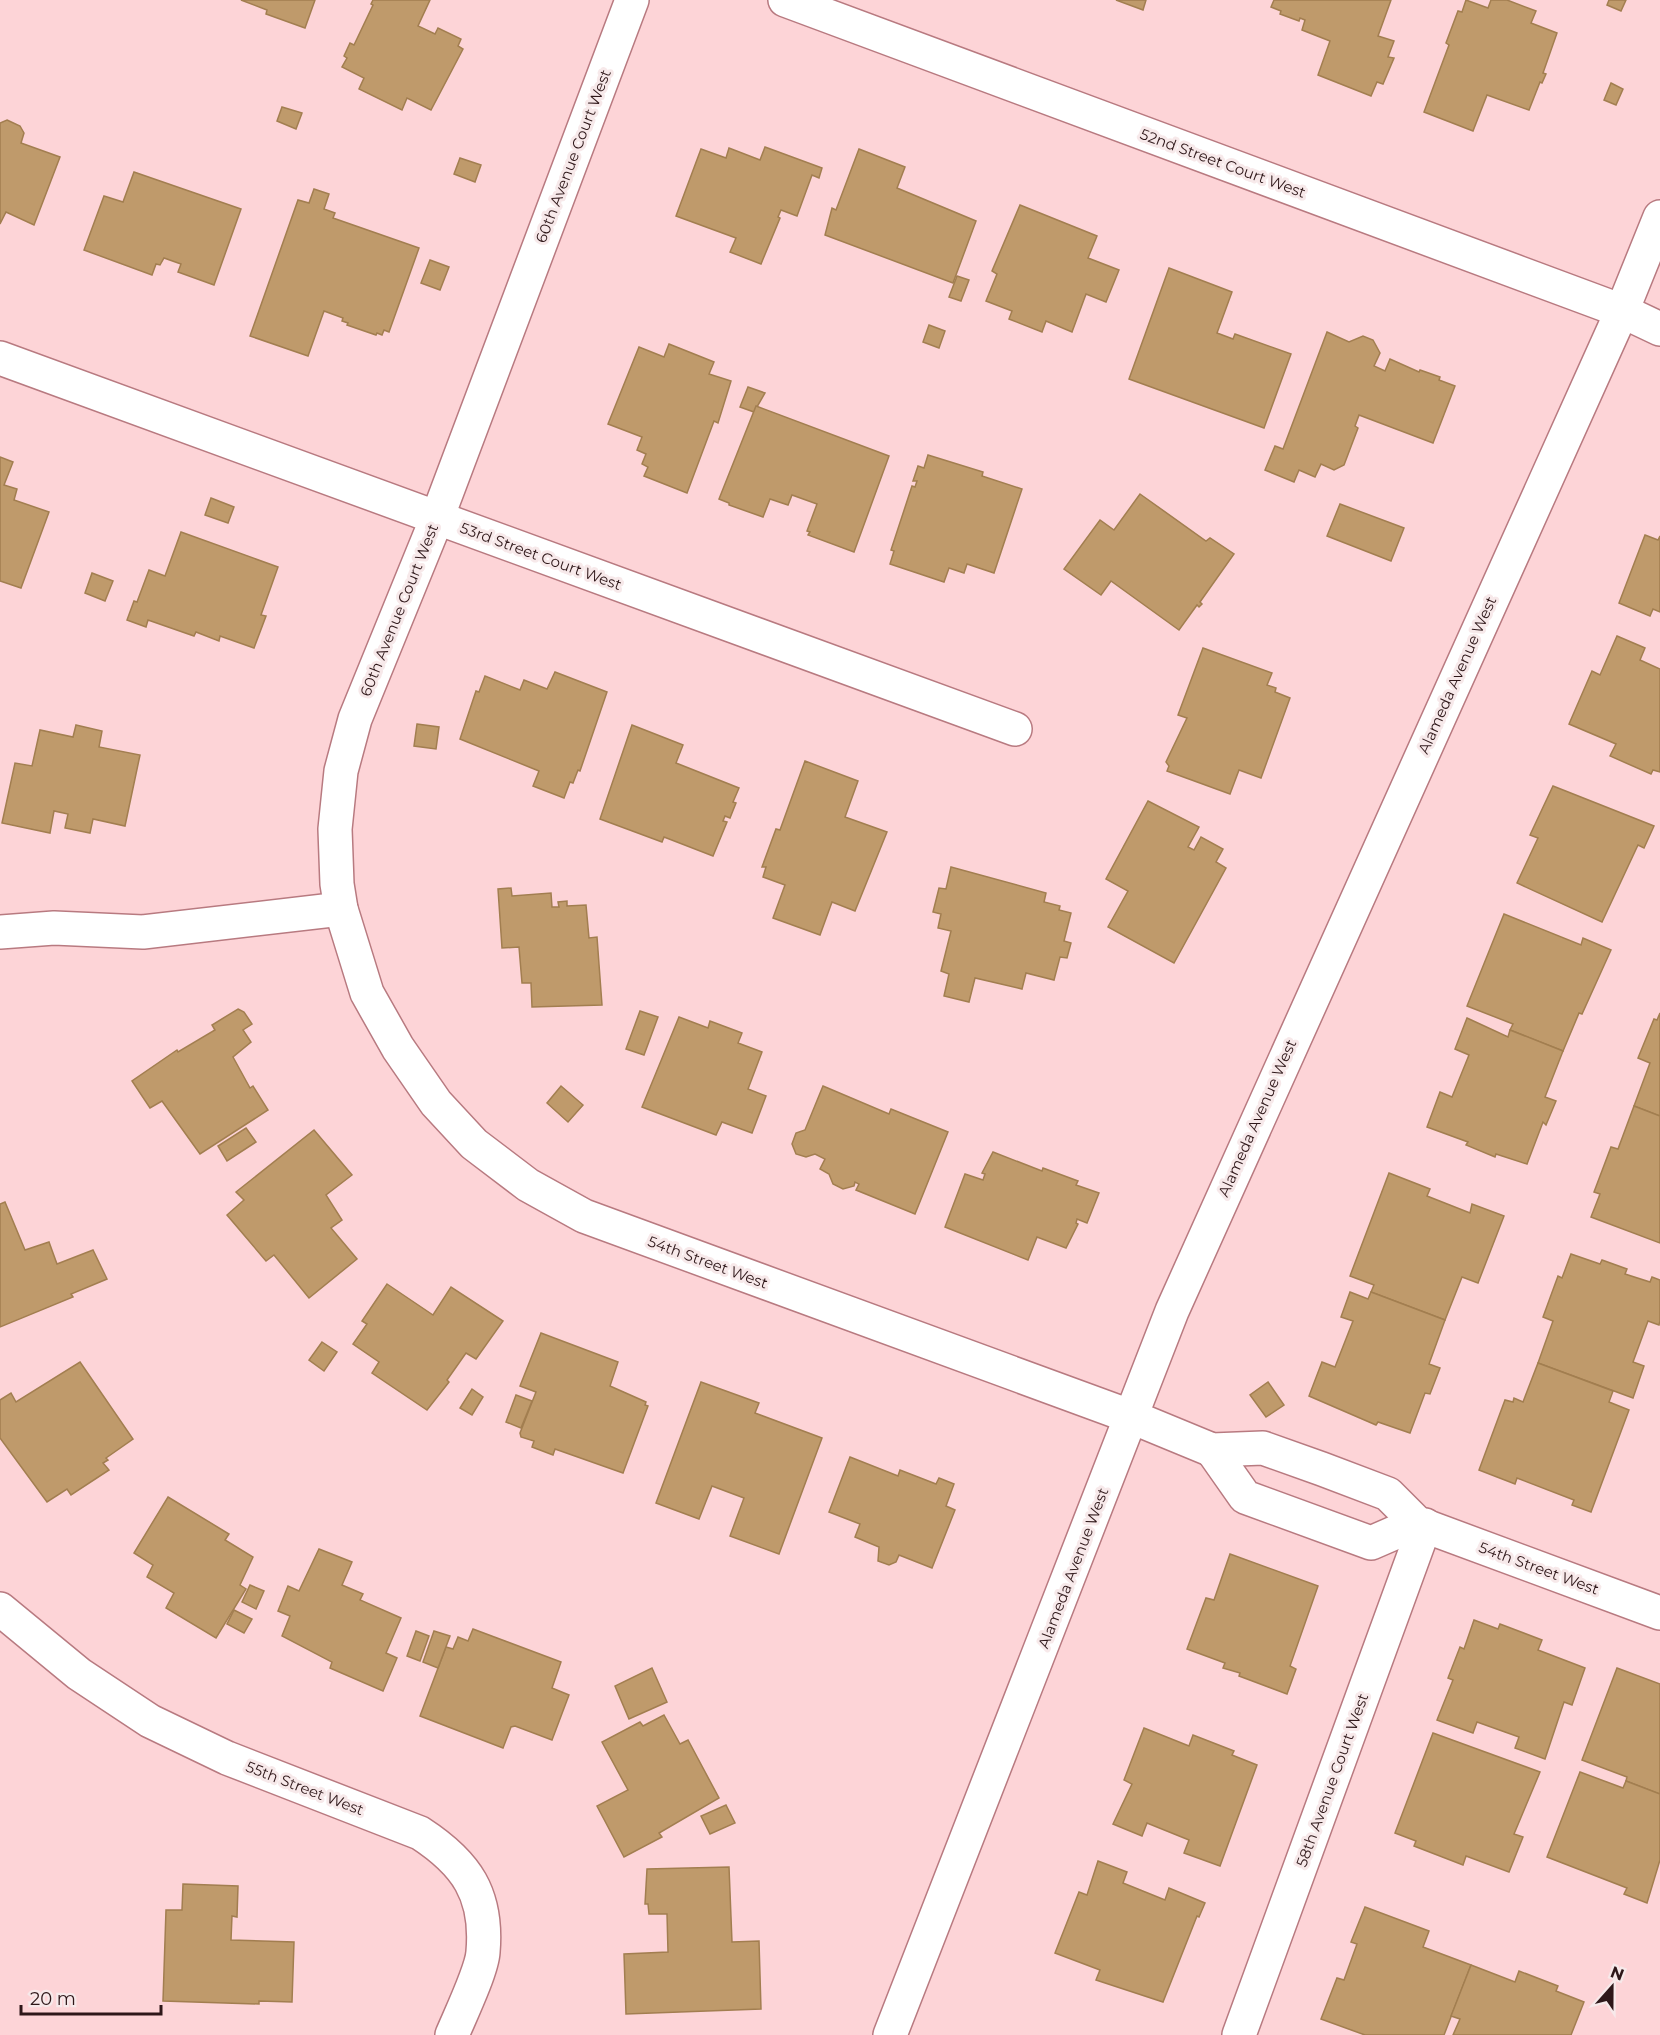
<svg xmlns="http://www.w3.org/2000/svg" width="1660" height="2035" font-family="Montserrat,sans-serif">
  <style>
    .building { fill: #bf9a6b; stroke: #a27e50; stroke-width: 1.5 }
    .lines { fill: none; stroke-linecap: round; stroke-linejoin: round }
    .minor-casing { stroke: #b87a80; stroke-width: 36 }
    .minor { stroke: #fff; stroke-width: 33 }
    .labels { text-anchor: middle; dominant-baseline: central; stroke-width: 6; stroke-linejoin: round; paint-order: stroke }
    .street-label { font-size: 15px; fill: #2e1719; stroke: #f7e9ea }
  </style>
  <rect width="100%" height="100%" fill="#fdd4d7"/>
  <g class="building">
    <path d="M241,0H315L305,28L266,14L267,10Z"/>
    <path d="M373,0H430L418,26L435,34L438,28L461,39L458,46L463,49L431,110L407,98L402,110L359,89L364,78L342,67L347,58L344,56L350,43L354,45L373,5L371,4Z"/>
    <path d="M1116,0H1146L1143,10Z"/>
    <path d="M1274,0H1391L1378,36L1394,41L1388,57L1394,58L1383,84L1377,82L1371,96L1318,75L1330,41L1302,30L1305,20L1300,18L1299,21L1280,14L1281,11L1271,7Z"/>
    <path d="M1466,0L1488,8L1491,0H1507L1536,11L1531,23L1557,33L1543,73L1546,74L1542,83L1540,82L1529,110L1487,95L1473,131L1424,112L1449,45L1446,43L1458,11L1462,12Z"/>
    <path d="M1609,0H1626L1621,11L1607,5Z"/>
    <path d="M1611,83L1623,89L1616,105L1604,100Z"/>
    <path d="M282,107L302,113L296,129L277,121Z"/>
    <path d="M7,120L20,126L24,133L21,143L60,157L34,225L6,212L0,224V123Z"/>
    <path d="M765,147L822,168L819,178L812,175L797,216L781,210L778,217L780,218L761,264L730,252L736,238L676,216L701,149L726,158L729,148L760,160Z"/>
    <path d="M859,149L905,167L897,188L976,221L953,283L825,235L832,208L836,210Z"/>
    <path d="M460,158L481,165L475,182L454,174Z"/>
    <path d="M134,172L241,209L214,285L178,272L181,264L164,258L160,265L156,264L152,275L84,250L104,196L123,202Z"/>
    <path d="M314,189L329,194L324,209L335,213L333,218L419,248L389,332L384,330L382,335L377,333L376,335L347,325L348,323L342,321L343,318L324,311L308,356L250,336L298,200L309,203Z"/>
    <path d="M1020,205L1097,236L1088,258L1119,270L1106,302L1086,294L1072,332L1046,321L1042,332L1009,319L1012,311L986,301L997,274L992,271Z"/>
    <path d="M430,260L449,267L440,290L421,283Z"/>
    <path d="M1169,268L1232,292L1217,333L1233,339L1235,334L1291,354L1264,428L1129,379Z"/>
    <path d="M957,276L969,280L961,301L949,297Z"/>
    <path d="M929,325L945,331L939,348L923,342Z"/>
    <path d="M1327,332L1349,342L1363,336L1373,340L1380,353L1374,366L1385,371L1390,359L1419,372L1420,370L1440,377L1439,380L1455,386L1433,443L1359,415L1355,426L1358,428L1344,465L1334,470L1321,464L1315,477L1299,470L1294,482L1265,470L1275,446L1283,449Z"/>
    <path d="M669,344L714,362L709,374L731,381L718,423L714,421L687,493L644,476L648,467L642,464L646,454L637,450L642,437L608,424L639,347L664,357Z"/>
    <path d="M748,387L765,393L754,412L740,407Z"/>
    <path d="M756,406L889,456L854,552L808,535L810,532L807,531L817,504L792,495L788,505L770,499L763,517L729,505V503L719,499Z"/>
    <path d="M928,455L983,472L982,476L1022,489L994,573L967,564L964,573L949,568L944,582L890,564L894,551L891,550L912,486L915,487L917,481H913L918,466L924,468Z"/>
    <path d="M0,457L13,462L4,485L17,489L14,500L49,512L21,588L0,581Z"/>
    <path d="M1140,494L1206,541L1210,538L1234,554L1200,602L1202,604L1199,607L1197,605L1179,630L1111,581L1101,595L1064,569L1100,520L1114,530Z"/>
    <path d="M211,498L234,507L228,523L205,515Z"/>
    <path d="M1340,504L1404,528L1391,561L1327,536Z"/>
    <path d="M181,532L278,567L261,615L266,616L254,648L220,636L219,641L196,632L194,636L148,620L146,627L127,620L134,601L137,602L149,570L165,576Z"/>
    <path d="M1645,535L1658,540L1660,536V612L1653,609L1650,616L1619,603Z"/>
    <path d="M92,573L113,581L105,601L85,593Z"/>
    <path d="M1617,636L1645,648L1640,660L1660,669V772L1653,770L1651,774L1610,756L1616,744L1569,724L1592,671L1600,675Z"/>
    <path d="M1203,648L1272,673L1267,685L1276,688L1275,692L1290,698L1261,778L1239,770L1230,794L1167,771L1169,766L1166,762L1187,718L1178,715Z"/>
    <path d="M555,672L607,692L580,771L578,770L573,783L570,782L564,798L533,786L539,771L460,739L476,691L479,692L485,676L520,690L524,680L547,689Z"/>
    <path d="M417,724L439,727L436,749L414,746Z"/>
    <path d="M76,725L102,731L99,747L140,755L125,826L93,819L90,833L65,828L68,814L54,811L50,833L2,823L15,763L32,766L40,730L73,737Z"/>
    <path d="M632,725L683,745L676,763L739,788L733,802L736,803L730,818L725,816L723,821L727,822L713,856L664,837L662,842L600,819Z"/>
    <path d="M805,761L858,781L845,817L887,832L855,911L832,902L820,935L773,918L785,885L763,877L766,867H762L776,829L780,830Z"/>
    <path d="M1553,786L1654,826L1644,848L1638,845L1602,922L1517,883L1538,838L1530,835Z"/>
    <path d="M1148,801L1199,827L1188,847L1194,850L1201,837L1223,849L1216,862L1226,868L1174,963L1108,927L1128,891L1106,879Z"/>
    <path d="M951,867L1046,893L1044,902L1060,906L1059,910L1071,913L1064,941L1071,943L1067,958L1060,957L1054,980L1026,973L1022,989L975,978L969,1002L944,996L949,974L941,971L951,931L938,928L941,914L933,912L939,888L946,889Z"/>
    <path d="M511,888L512,896L551,893L552,907H559L558,902L567,901V906L586,905L589,938L597,937L602,1005L532,1007L531,983H522L519,947L502,948L498,889Z"/>
    <path d="M1504,914L1581,945L1583,938L1611,950L1582,1014L1579,1013L1563,1051L1510,1030L1513,1024L1467,1006Z"/>
    <path d="M238,1009L244,1012L252,1024L243,1030L251,1042L233,1057L250,1088L253,1086L268,1110L200,1154L162,1101L150,1108L132,1081L177,1050L178,1052L215,1030L212,1025Z"/>
    <path d="M640,1011L658,1017L644,1055L626,1049Z"/>
    <path d="M1660,1013V1116L1634,1106L1650,1063L1638,1058L1654,1019L1657,1020Z"/>
    <path d="M679,1017L708,1028L710,1021L742,1033L738,1043L762,1052L748,1089L766,1096L752,1133L722,1122L716,1135L642,1107Z"/>
    <path d="M1467,1018L1508,1037L1510,1030L1563,1051L1545,1097L1556,1101L1546,1125L1543,1122L1527,1164L1496,1154L1495,1157L1466,1145L1468,1142L1427,1127L1440,1092L1452,1097L1469,1055L1455,1049Z"/>
    <path d="M561,1086L583,1105L568,1122L547,1103Z"/>
    <path d="M823,1086L889,1114L891,1109L948,1132L915,1214L856,1190L859,1184L855,1182L854,1186L843,1189L833,1184L829,1174L820,1169L825,1159L815,1154L806,1157L796,1154L792,1144L796,1133L805,1130Z"/>
    <path d="M1634,1106L1660,1116V1243L1591,1217L1600,1194L1594,1192L1611,1147L1618,1149Z"/>
    <path d="M246,1128L256,1142L227,1161L218,1146Z"/>
    <path d="M314,1130L352,1175L326,1195L342,1220L331,1228L357,1259L309,1298L274,1255L266,1261L227,1215L244,1200L236,1192Z"/>
    <path d="M993,1152L1042,1171L1043,1168L1078,1181L1076,1185L1099,1193L1087,1223L1077,1219L1076,1223L1078,1224L1066,1248L1037,1237L1028,1260L945,1227L965,1174L983,1180L985,1174L982,1173Z"/>
    <path d="M1389,1173L1430,1189L1427,1196L1470,1213L1472,1204L1504,1216L1478,1283L1462,1277L1445,1320L1371,1292L1374,1285L1350,1276Z"/>
    <path d="M5,1202L25,1250L49,1242L57,1264L93,1250L107,1279L71,1294L73,1297L0,1327V1204Z"/>
    <path d="M1571,1254L1600,1264L1602,1260L1627,1269L1625,1274L1650,1282L1652,1277L1660,1280V1321L1659,1325L1648,1321L1633,1362L1644,1366L1633,1398L1538,1363L1553,1321L1543,1317L1558,1276L1562,1278Z"/>
    <path d="M387,1284L433,1315L451,1287L503,1321L476,1359L466,1353L447,1380L449,1382L427,1410L372,1373L379,1362L353,1344L367,1324L362,1321Z"/>
    <path d="M1350,1292L1368,1299L1371,1292L1445,1320L1429,1364L1440,1368L1430,1394L1425,1393L1410,1433L1378,1422L1376,1425L1309,1396L1322,1362L1335,1367L1353,1321L1341,1317Z"/>
    <path d="M541,1333L618,1362L610,1386L646,1402L645,1405L648,1406L623,1473L555,1449L553,1455L532,1447L534,1441L521,1437L520,1433L536,1392L520,1386Z"/>
    <path d="M322,1342L337,1352L324,1371L309,1360Z"/>
    <path d="M80,1362L133,1439L106,1458L108,1460L103,1463L109,1470L71,1495L67,1489L47,1502L0,1438V1400L11,1393L16,1402Z"/>
    <path d="M1538,1363L1613,1391L1609,1402L1629,1410L1591,1512L1572,1505L1574,1500L1517,1478L1515,1484L1479,1470L1505,1400L1513,1402L1514,1398L1523,1402Z"/>
    <path d="M701,1382L759,1403L755,1413L822,1438L779,1554L730,1536L744,1498L712,1486L699,1519L656,1503Z"/>
    <path d="M1268,1382L1284,1405L1266,1417L1250,1395Z"/>
    <path d="M472,1389L483,1397L472,1415L460,1408Z"/>
    <path d="M516,1395L532,1401L521,1428L506,1422Z"/>
    <path d="M850,1457L898,1476L900,1470L936,1484L939,1478L954,1484L946,1506L955,1510L932,1568L899,1555L896,1562L889,1565L878,1561L879,1547L855,1537L860,1524L829,1512Z"/>
    <path d="M168,1497L229,1534L225,1540L253,1557L240,1585L246,1589L216,1638L166,1608L174,1593L147,1577L153,1565L134,1553Z"/>
    <path d="M319,1549L352,1562L342,1585L363,1594L360,1600L401,1618L386,1653L397,1658L383,1691L330,1668L332,1662L282,1636L290,1616L278,1611L288,1586L299,1591Z"/>
    <path d="M1230,1554L1318,1586L1290,1666L1296,1669L1287,1694L1239,1676L1240,1673L1223,1668L1225,1663L1187,1649L1206,1598L1214,1600Z"/>
    <path d="M250,1585L264,1591L256,1609L242,1602Z"/>
    <path d="M234,1610L252,1619L244,1633L227,1624Z"/>
    <path d="M1474,1620L1498,1629L1500,1624L1542,1640L1538,1650L1585,1668L1572,1705L1564,1702L1545,1759L1515,1748L1519,1737L1477,1722L1473,1733L1437,1720L1453,1680L1448,1678L1460,1647L1464,1649Z"/>
    <path d="M473,1629L561,1662L552,1688L569,1695L552,1740L515,1726L511,1727L503,1748L420,1716L446,1647L453,1649L458,1637L468,1641Z"/>
    <path d="M416,1631L429,1636L420,1661L407,1656Z"/>
    <path d="M434,1631L450,1636L438,1668L423,1662Z"/>
    <path d="M652,1668L667,1702L629,1719L615,1686Z"/>
    <path d="M1617,1668L1660,1684V1794L1626,1781L1627,1777L1582,1760Z"/>
    <path d="M664,1715L680,1744L688,1740L719,1798L659,1833L662,1837L624,1857L597,1806L628,1790L602,1742L640,1722L643,1726Z"/>
    <path d="M1144,1728L1189,1746L1193,1735L1234,1751L1232,1755L1257,1765L1220,1866L1184,1853L1189,1840L1147,1823L1142,1836L1113,1824L1132,1784L1124,1780Z"/>
    <path d="M1433,1733L1540,1772L1514,1834L1523,1837L1509,1872L1466,1856L1463,1865L1414,1846L1416,1841L1395,1833Z"/>
    <path d="M1580,1772L1623,1788L1626,1781L1660,1794V1860L1647,1903L1624,1894L1627,1888L1547,1857Z"/>
    <path d="M726,1805L735,1823L710,1834L701,1816Z"/>
    <path d="M1098,1861L1127,1872L1123,1883L1165,1900L1169,1888L1205,1903L1199,1917L1197,1916L1163,2002L1096,1980L1100,1970L1055,1953L1079,1892L1087,1895Z"/>
    <path d="M729,1867L732,1942L759,1941L761,2009L626,2014L624,1954L668,1952L667,1914H649L648,1904H645L647,1869Z"/>
    <path d="M183,1884L238,1886L237,1917L232,1916L231,1940L294,1942L292,2002L259,2001V2004L163,2001L166,1910H182Z"/>
    <path d="M1365,1907L1429,1931L1423,1947L1471,1965L1444,2035H1365L1321,2019L1337,1978L1344,1980L1357,1944L1351,1942Z"/>
    <path d="M1471,1965L1515,1982L1519,1971L1558,1986L1556,1991L1584,2002L1571,2035H1453L1460,2019L1451,2016Z"/>
  </g>
  <g class="lines">
    <g class="minor-casing">
      <g id="minor">
        <path d="M632,0L437,518L355,719L341,771L335,829L337,884L341,909L367,993L398,1048L436,1103L474,1144L528,1185L584,1216L1132,1417L1212,1450L1263,1448L1322,1469L1388,1494L1417,1523L1660,1613"/>
        <path d="M785,0L1622,311L1660,329"/>
        <path d="M0,358L1015,729"/>
        <path d="M0,932L54,928L143,932L341,909"/>
        <path d="M1212,1450L1245,1497L1371,1543L1417,1523"/>
        <path d="M0,1609L79,1674L150,1721L227,1758L420,1833C466,1863 488,1894 483,1952C482,1970 460,2016 452,2035"/>
        <path d="M890,2035L1172,1311L1622,311L1660,217"/>
        <path d="M1239,2035L1425,1525"/>
      </g>
    </g>
    <use href="#minor" class="minor"/>
  </g>
  <g class="labels">
    <g class="street-label">
      <text transform="translate(573 156) rotate(-69)">60th Avenue Court West</text>
      <text transform="translate(1223 163) rotate(20)">52nd Street Court West</text>
      <text transform="translate(541 556) rotate(20)">53rd Street Court West</text>
      <text transform="translate(399 610) rotate(-68)">60th Avenue Court West</text>
      <text transform="translate(1457 675) rotate(-66)">Alameda Avenue West</text>
      <text transform="translate(1257 1118) rotate(-66)">Alameda Avenue West</text>
      <text transform="translate(708 1262) rotate(20)">54th Street West</text>
      <text transform="translate(1073 1568) rotate(-69)">Alameda Avenue West</text>
      <text transform="translate(1539 1568) rotate(20)">54th Street West</text>
      <text transform="translate(1332 1780) rotate(-70)">58th Avenue Court West</text>
      <text transform="translate(305 1788) rotate(21)">55th Street West</text>
    </g>
  </g>
  <g transform="translate(1612 1987) rotate(21)" stroke="#f7e9ea" stroke-width="4.5" paint-order="stroke">
  <path d="M0-4.5L10 22L0 15L-10 22Z" fill="#2e1719"/>
  <text y="-9" font-size="16" font-weight="bold" text-anchor="middle" fill="#2e1719">N</text>
  </g>
  <path d="M21 2005v9h140v-9" fill="none" stroke="#2e1719" stroke-width="3"/>
  <text x="30" y="2005" font-size="18" fill="#2e1719" stroke="#f7e9ea" stroke-width="4.5" paint-order="stroke">20 m</text>
</svg>
